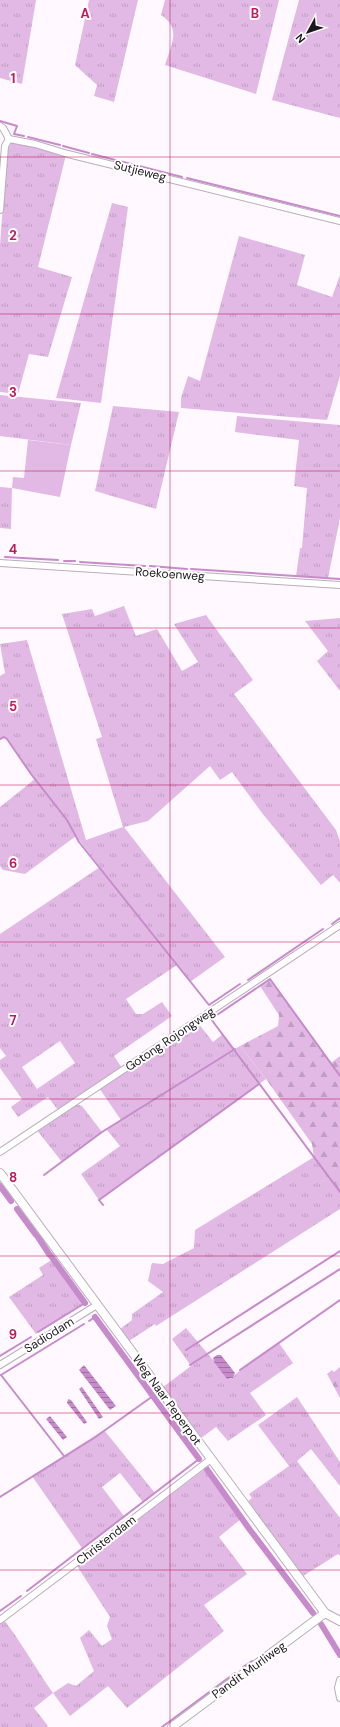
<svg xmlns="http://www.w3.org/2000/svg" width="340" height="1727" font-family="'DM Sans',sans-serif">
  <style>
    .grass { fill: url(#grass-tufts); fill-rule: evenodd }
    .forest { fill: url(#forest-firs) }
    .pitch { fill: #e1b9e4 }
    .water { fill: url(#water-rules) }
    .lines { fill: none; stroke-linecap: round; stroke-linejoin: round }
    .stream { stroke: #c78bcc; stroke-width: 2 }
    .canal { stroke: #c78bcc; stroke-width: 6 }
    .minor-casing { stroke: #baadbb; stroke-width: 8 }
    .tertiary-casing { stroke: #baadbb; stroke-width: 10 }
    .minor { stroke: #fff; stroke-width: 6 }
    .tertiary { stroke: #fff; stroke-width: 8 }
    .grid { fill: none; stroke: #c2185b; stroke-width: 1; stroke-opacity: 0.55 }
    .labels { text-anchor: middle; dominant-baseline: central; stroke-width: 4; stroke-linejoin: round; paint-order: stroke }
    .street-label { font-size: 12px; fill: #1c171c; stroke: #fff }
    .grid-label { font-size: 13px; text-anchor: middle; font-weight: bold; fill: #c2185b; stroke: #fff; stroke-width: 4; stroke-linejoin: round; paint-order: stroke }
  </style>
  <defs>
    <pattern id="grass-tufts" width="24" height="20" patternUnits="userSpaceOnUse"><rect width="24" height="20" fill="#e1b9e4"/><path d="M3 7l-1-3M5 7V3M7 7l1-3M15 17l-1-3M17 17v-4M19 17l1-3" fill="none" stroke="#c09ec3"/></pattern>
    <pattern id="forest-firs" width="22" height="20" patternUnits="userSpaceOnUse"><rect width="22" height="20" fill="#e1b9e4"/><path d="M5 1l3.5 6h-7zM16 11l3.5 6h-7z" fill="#c09ec3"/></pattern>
    <pattern id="water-rules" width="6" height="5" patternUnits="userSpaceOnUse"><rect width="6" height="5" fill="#c78bcc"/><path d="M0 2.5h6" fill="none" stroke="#a171a5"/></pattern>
  </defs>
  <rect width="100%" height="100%" fill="#fff9ff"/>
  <g class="grass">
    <path d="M0,0H36L22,84L0,78Z"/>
    <path d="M89,0H138L114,102L94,96L97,85L75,65Z"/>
    <path d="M165,0H279L256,94L165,65C171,45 182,29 161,15Z"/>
    <path d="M299,0H340V118L272,100Z"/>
    <path d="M12,142L35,146L66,155L38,267L72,277L48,357L29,354L18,394L0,392V245L7,151Z"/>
    <path d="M112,203L128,207L101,403L56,398Z"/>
    <path d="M239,236L305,255L297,285L332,297L340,275V376L327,420L181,408V398L188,376L200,381Z"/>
    <path d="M0,395L81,403L71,445L0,436Z"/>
    <path d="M113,406L179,412L156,509L95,491Z"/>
    <path d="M237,416L340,425V518L328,578L296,576L300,548H302L307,488L294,486L299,440L235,432Z"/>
    <path d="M0,487L12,488L11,529L0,528Z"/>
    <path d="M124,606L136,636L157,629L182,671L198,662L174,624L206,615L253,680L234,694L336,830L340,841V883L333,875L321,885L262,813L232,772L220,780L210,766L148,821L124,827L225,957L190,982L177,965L126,999L136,1014H143L162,1002L172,1016L114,1056L122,1068L58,1110L48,1097L18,1117L11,1107L22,1099L0,1068V1060L6,1056L0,1048V934L100,867L76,836L25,874L3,870L0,866V807L35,779L8,739L4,737L0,739V676L5,673L0,644L27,640L86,840L123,827L96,739L102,737L62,614L92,609L95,616ZM60,1041L75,1063L37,1089L22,1067Z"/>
    <path d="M340,618V691L317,661L328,651L305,621Z"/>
    <path d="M198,1023L213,1042L223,1034L235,1049L240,1046L266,1079L99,1200L81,1174L120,1146L107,1130L121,1120L99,1088Z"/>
    <path d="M76,1104L82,1106L102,1132L62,1162L36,1129Z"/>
    <path d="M314,1157L340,1192V1209L156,1326L155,1324L129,1341L120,1329L132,1320V1314L163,1292L148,1281L152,1263L163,1264L194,1248L195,1230Z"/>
    <path d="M53,1259L84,1304L36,1334L9,1297L43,1275L39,1268Z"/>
    <path d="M186,1328L229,1379H231L240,1370L279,1343L293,1363L250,1393L266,1415L228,1441L216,1427L201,1438L163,1387L191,1366L172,1339Z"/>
    <path d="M297,1397L340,1462V1486L311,1449L297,1461L340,1518V1556L338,1554L303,1576L248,1501L252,1498L249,1494L289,1466L258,1425Z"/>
    <path d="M104,1430L155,1493L143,1502L120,1473L102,1487L124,1516L82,1548L32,1476Z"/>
    <path d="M206,1468L242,1518L219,1537L247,1574L204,1605L224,1631L127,1708L108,1686L70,1716L53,1693L34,1708L48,1726L47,1727H0V1623L4,1620C22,1643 36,1669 53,1693L68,1683L76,1686L94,1671L80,1638L89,1630L102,1646L112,1639L107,1626L110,1617L77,1566Z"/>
  </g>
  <g class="forest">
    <path d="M270,979L331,1063L340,1056V1192L314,1157L312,1144L266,1079L240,1046L278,1026L279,1015L260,986Z"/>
    <path d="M340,1367V1398L327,1374L332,1370L334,1372Z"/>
  </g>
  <path class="pitch" d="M28,440L71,445L60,497L12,488L13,477L24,478Z"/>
  <g class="water">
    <path d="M217,1355H221L235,1373L233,1378L227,1379L214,1362L213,1358Z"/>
    <path d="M84,1365L116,1406L110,1410L79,1370Z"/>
    <path d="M82,1387L103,1417L99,1419L79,1389Z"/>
    <path d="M68,1399L71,1400L87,1422L86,1423L84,1424L67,1403Z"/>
    <path d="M50,1416L67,1437L63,1440L46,1419Z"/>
  </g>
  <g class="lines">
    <g class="stream">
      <path d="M0,121L17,126L14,134L24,136"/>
      <path d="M28,137L60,145"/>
      <path d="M63,146L89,153"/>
      <path d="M92,154L182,177"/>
      <path d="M187,178L340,216"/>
      <path d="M5,557L58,560"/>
      <path d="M64,561H75"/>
      <path d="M80,562L145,566"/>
      <path d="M150,566L187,569"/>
      <path d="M191,569L340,579"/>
      <path d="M0,739L4,737L7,739L31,774L67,820L79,842L209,1005L240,984"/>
      <path d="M332,924L340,918"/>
      <path d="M248,980L323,929"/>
      <path d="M340,1076L270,979L211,1019L340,1192"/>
      <path d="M44,1175L102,1132L235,1049"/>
      <path d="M103,1205L99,1200L259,1084"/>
      <path d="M89,1321L95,1317"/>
      <path d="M38,1332L85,1303"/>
      <path d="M186,1350L340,1251"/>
      <path d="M0,1356L31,1337"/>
      <path d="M190,1365L340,1269"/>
      <path d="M240,1370L340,1300"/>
      <path d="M1,1375L64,1456"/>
      <path d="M1,1375L84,1324"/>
      <path d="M0,1497L94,1438L153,1396"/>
      <path d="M27,1591L199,1459"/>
      <path d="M0,1611L21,1596"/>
      <path d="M243,1667L252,1661"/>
      <path d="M162,1727L235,1673"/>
    </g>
    <g class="canal">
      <path d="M0,1186L11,1201"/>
      <path d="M17,1209L36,1235"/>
      <path d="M38,1237L49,1254"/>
      <path d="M51,1256L85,1303"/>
      <path d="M95,1317L199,1459"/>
      <path d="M206,1468L250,1530L313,1613"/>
      <path d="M321,1624L340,1655"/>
    </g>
    <g class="minor-casing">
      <g id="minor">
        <path d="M0,126L3,128L9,139"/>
        <path d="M9,139L35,144L68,154L340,221"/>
        <path d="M0,210L5,146L9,139"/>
        <path d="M0,563L340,585"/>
        <path d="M0,1152L340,925"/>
        <path d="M0,1365L97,1305"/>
        <path d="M0,1620L69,1568L211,1459"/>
        <path d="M340,1680L338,1688L340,1698"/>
      </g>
    </g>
    <g class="tertiary-casing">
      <g id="tertiary">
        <path d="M0,1173L325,1613L340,1621"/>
        <path d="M172,1727L325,1613"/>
      </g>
    </g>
    <use href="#minor" class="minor"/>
    <use href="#tertiary" class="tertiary"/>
  </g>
  <path class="grid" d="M170,0V1727M0,157H340M0,314H340M0,471H340M0,628H340M0,785H340M0,942H340M0,1099H340M0,1256H340M0,1413H340M0,1570H340"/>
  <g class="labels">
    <g class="street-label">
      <text transform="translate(140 171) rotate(14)">Sutjieweg</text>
      <text transform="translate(170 574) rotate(4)">Roekoenweg</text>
      <text transform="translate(170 1039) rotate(-34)">Gotong Rojongweg</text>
      <text transform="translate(49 1335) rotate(-32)">Sadiodam</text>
      <text transform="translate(167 1400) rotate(54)">Weg Naar Peperpot</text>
      <text transform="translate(106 1540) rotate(-38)">Christendam</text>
      <text transform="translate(249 1670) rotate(-36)">Pandit Murliweg</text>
    </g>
  </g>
  <g class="grid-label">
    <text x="85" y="18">A</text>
    <text x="255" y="18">B</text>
    <text x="13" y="83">1</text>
    <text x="13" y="240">2</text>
    <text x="13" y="397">3</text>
    <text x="13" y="554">4</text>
    <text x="13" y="711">5</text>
    <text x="13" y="868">6</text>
    <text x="13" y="1025">7</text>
    <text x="13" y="1182">8</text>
    <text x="13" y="1339">9</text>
  </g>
  <g transform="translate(308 32) rotate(230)" stroke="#ffffff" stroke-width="3" paint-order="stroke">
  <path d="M0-3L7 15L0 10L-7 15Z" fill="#1c171c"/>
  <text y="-6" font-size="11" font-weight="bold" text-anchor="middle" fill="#1c171c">N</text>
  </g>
</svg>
